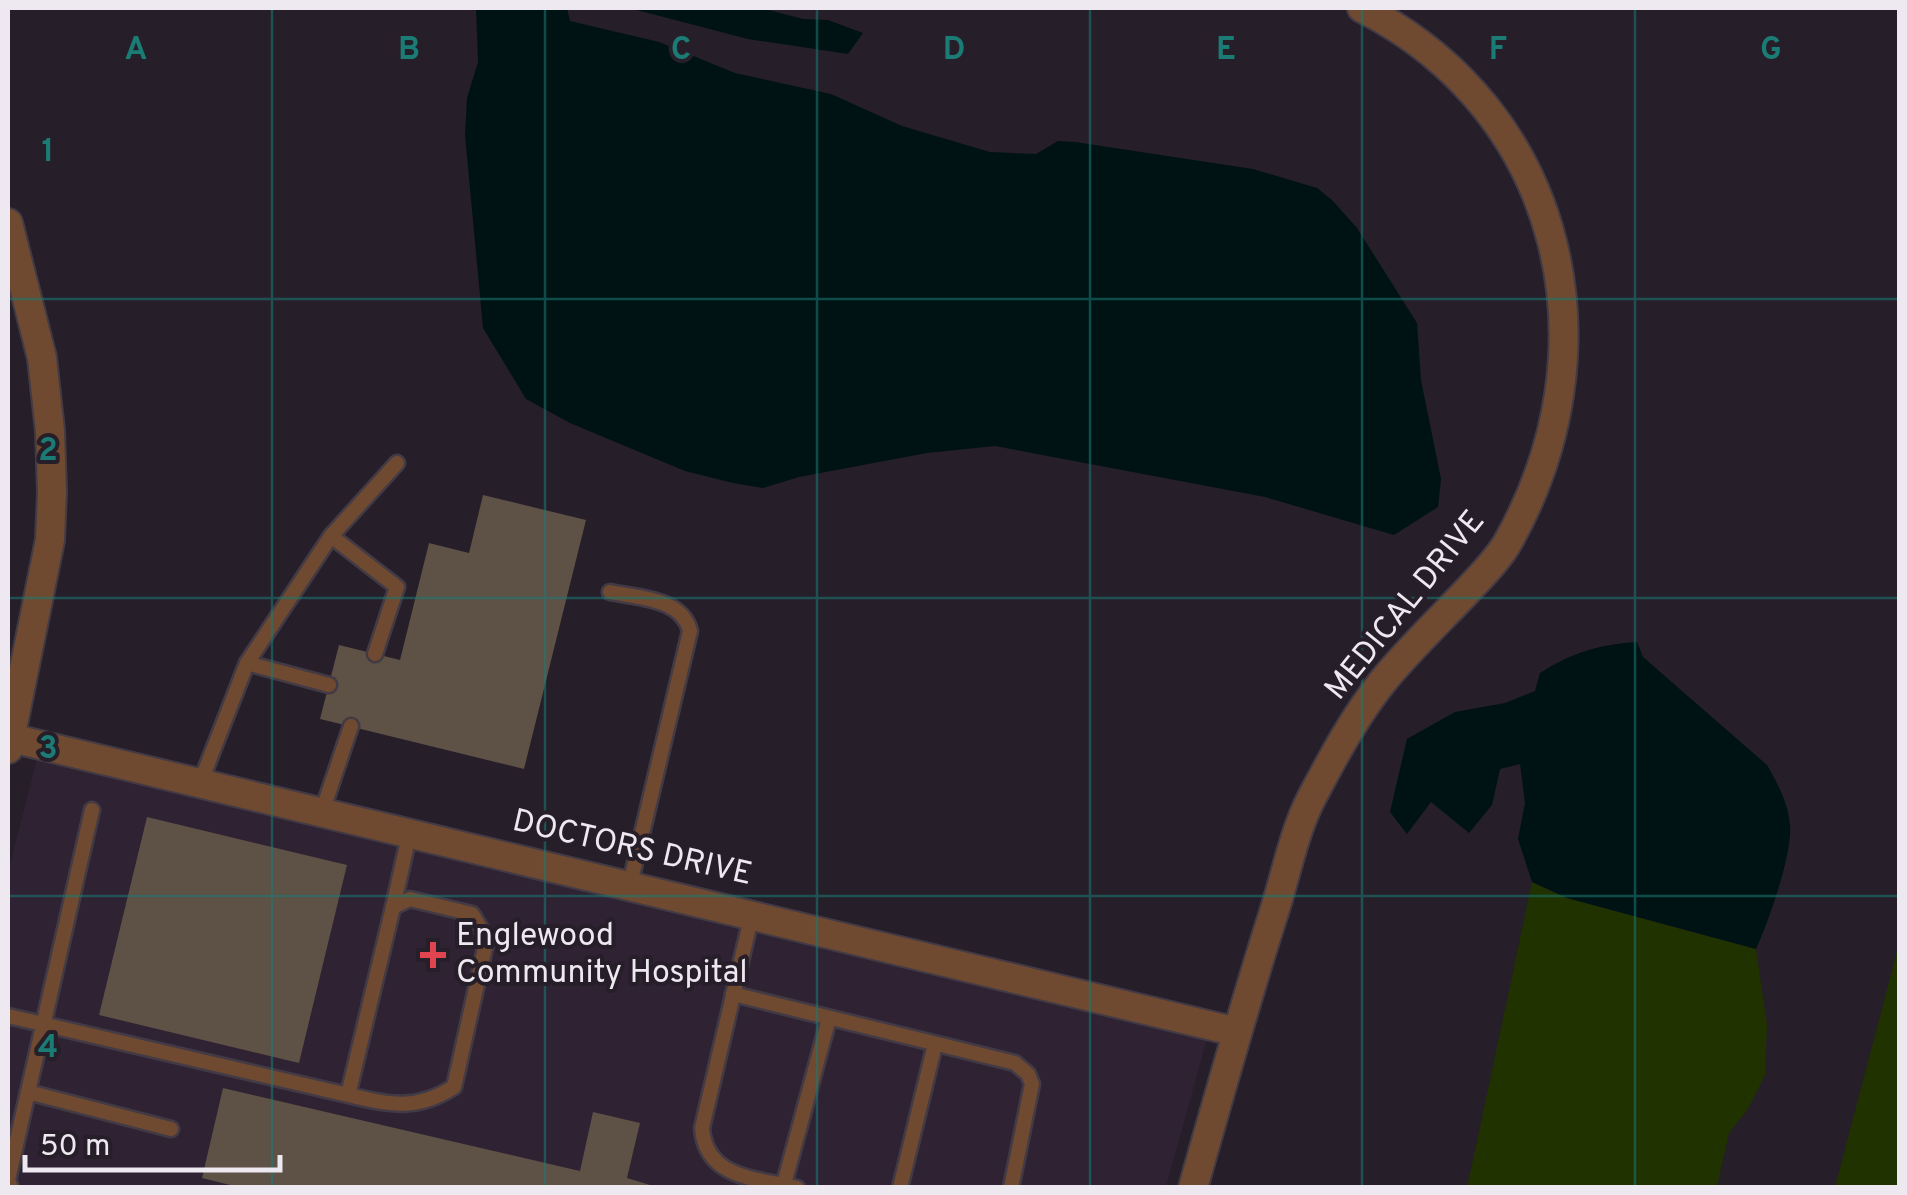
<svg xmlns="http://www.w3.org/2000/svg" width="1907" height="1195" font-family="Overpass,sans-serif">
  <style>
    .built { fill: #2e2233 }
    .green { fill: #203200 }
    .water { fill: #001314 }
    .building { fill: #5e5146 }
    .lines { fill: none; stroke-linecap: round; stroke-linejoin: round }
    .lane-casing { stroke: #423a45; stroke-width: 19 }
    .street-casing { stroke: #423a45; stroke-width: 32 }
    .lane { stroke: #6f4a30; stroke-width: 14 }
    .street { stroke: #6f4a30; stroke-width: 28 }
    .grid { fill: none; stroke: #1a7c74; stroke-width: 2.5; stroke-opacity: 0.55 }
    .health-dot { fill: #e0444e; stroke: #261e29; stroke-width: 4 }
    .labels { text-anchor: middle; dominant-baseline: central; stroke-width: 8; stroke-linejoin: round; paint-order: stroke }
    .street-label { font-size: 32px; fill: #eee8f0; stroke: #261e29 }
    .poi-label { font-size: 32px; fill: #eee8f0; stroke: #261e29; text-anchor: start }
    .grid-label { font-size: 32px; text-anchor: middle; font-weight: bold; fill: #1a7c74; stroke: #261e29; stroke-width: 8; stroke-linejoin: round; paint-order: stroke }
  </style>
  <rect width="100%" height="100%" fill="#261e29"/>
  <path class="built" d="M37,759L1207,1039L1166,1187L8,1188V872Z"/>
  <g class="green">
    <path d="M1532,882L1567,898L1756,949L1767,1025L1765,1075L1748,1109L1729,1133L1717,1187L1467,1188Z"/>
    <path d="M1899,944V1187H1835Z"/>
  </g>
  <g class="water">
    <path d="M476,8H567L570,21L659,42L735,73L831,94L902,126L990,152L1036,154L1058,141L1075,142L1253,169L1317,188L1332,200L1357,228L1417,323L1421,380L1441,479L1438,507L1394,535L1265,497L995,446L927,453L799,477L763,488L733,483L685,471L570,423L526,399L483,328L465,135L467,98L478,62Z"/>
    <path d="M629,8H761L803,19L828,20L863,33L848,54L748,39Z"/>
    <path d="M1637,642L1643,657L1767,765C1778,784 1788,803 1790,825C1793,852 1768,924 1756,949L1567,898L1532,882L1518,839L1525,803L1520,764L1500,769L1492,805L1469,833L1431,802L1407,834L1390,812L1407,739L1455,712L1505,703L1535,691L1540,673C1571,653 1600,644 1637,642Z"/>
  </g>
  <g class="building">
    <path d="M483,495L586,520L524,769L320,719L339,645L400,660L429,543L469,553Z"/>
    <path d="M147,817L347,865L299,1063L99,1015Z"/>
    <path d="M223,1088L580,1171L593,1112L640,1123L627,1178L660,1188H242L202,1178Z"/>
  </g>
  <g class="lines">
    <g class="lane-casing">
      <g id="lane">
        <path d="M331,536L397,463"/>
        <path d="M610,592C638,598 682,598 690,631L630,884"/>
        <path d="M247,663L329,685"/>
        <path d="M201,781L247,663L331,536L397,587L375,654"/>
        <path d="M322,812L351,726"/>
        <path d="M393,907L410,831"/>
        <path d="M752,914L702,1128C706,1179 756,1178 797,1188"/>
        <path d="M733,994L1015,1063L1028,1074L1032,1084L1011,1188"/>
        <path d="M8,1016L348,1095C391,1105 416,1111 454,1087L487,939L472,914L410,899L393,907L348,1095"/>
        <path d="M28,1092L171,1129"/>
        <path d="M784,1184L829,1018"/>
        <path d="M11,1188L8,1180L92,810"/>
        <path d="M900,1188L935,1044"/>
      </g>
    </g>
    <g class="street-casing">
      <g id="street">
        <path d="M8,223L42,358L50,431L52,492L50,540L8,749"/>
        <path d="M11,738L1237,1032"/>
        <path d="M1193,1188C1219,1095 1245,1003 1274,912C1286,875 1294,831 1312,797C1333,757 1355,716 1383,681C1410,648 1442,618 1471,587C1484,573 1500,557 1509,540C1616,348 1565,111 1362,8"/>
      </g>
    </g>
    <use href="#lane" class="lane"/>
    <use href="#street" class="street"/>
  </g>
  <path class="grid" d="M272,8V1188M545,8V1188M817,8V1188M1090,8V1188M1362,8V1188M1635,8V1188M8,299H1900M8,598H1900M8,896H1900"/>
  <path class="health-dot" d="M428 940h10v10h10v10h-10v10h-10v-10h-10v-10h10z"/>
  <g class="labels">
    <g class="street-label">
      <text transform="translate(1406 606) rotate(-51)">MEDICAL DRIVE</text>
      <text transform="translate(632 849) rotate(13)">DOCTORS DRIVE</text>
    </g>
    <g class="poi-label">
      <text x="456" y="937">Englewood<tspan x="456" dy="37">Community Hospital</tspan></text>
    </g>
  </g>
  <g class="grid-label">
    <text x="136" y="59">A</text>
    <text x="409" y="59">B</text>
    <text x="681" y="59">C</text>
    <text x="954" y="59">D</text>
    <text x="1226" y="59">E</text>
    <text x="1498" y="59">F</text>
    <text x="1771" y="59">G</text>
    <text x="48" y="161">1</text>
    <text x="48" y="460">2</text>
    <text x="48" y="758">3</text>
    <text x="48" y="1057">4</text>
  </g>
  <rect width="1907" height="1195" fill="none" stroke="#eee8f0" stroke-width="20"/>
  <path d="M25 1155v15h255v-15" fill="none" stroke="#eee8f0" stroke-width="5"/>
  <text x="40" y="1155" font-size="30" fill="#eee8f0" stroke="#261e29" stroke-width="8" paint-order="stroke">50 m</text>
</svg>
